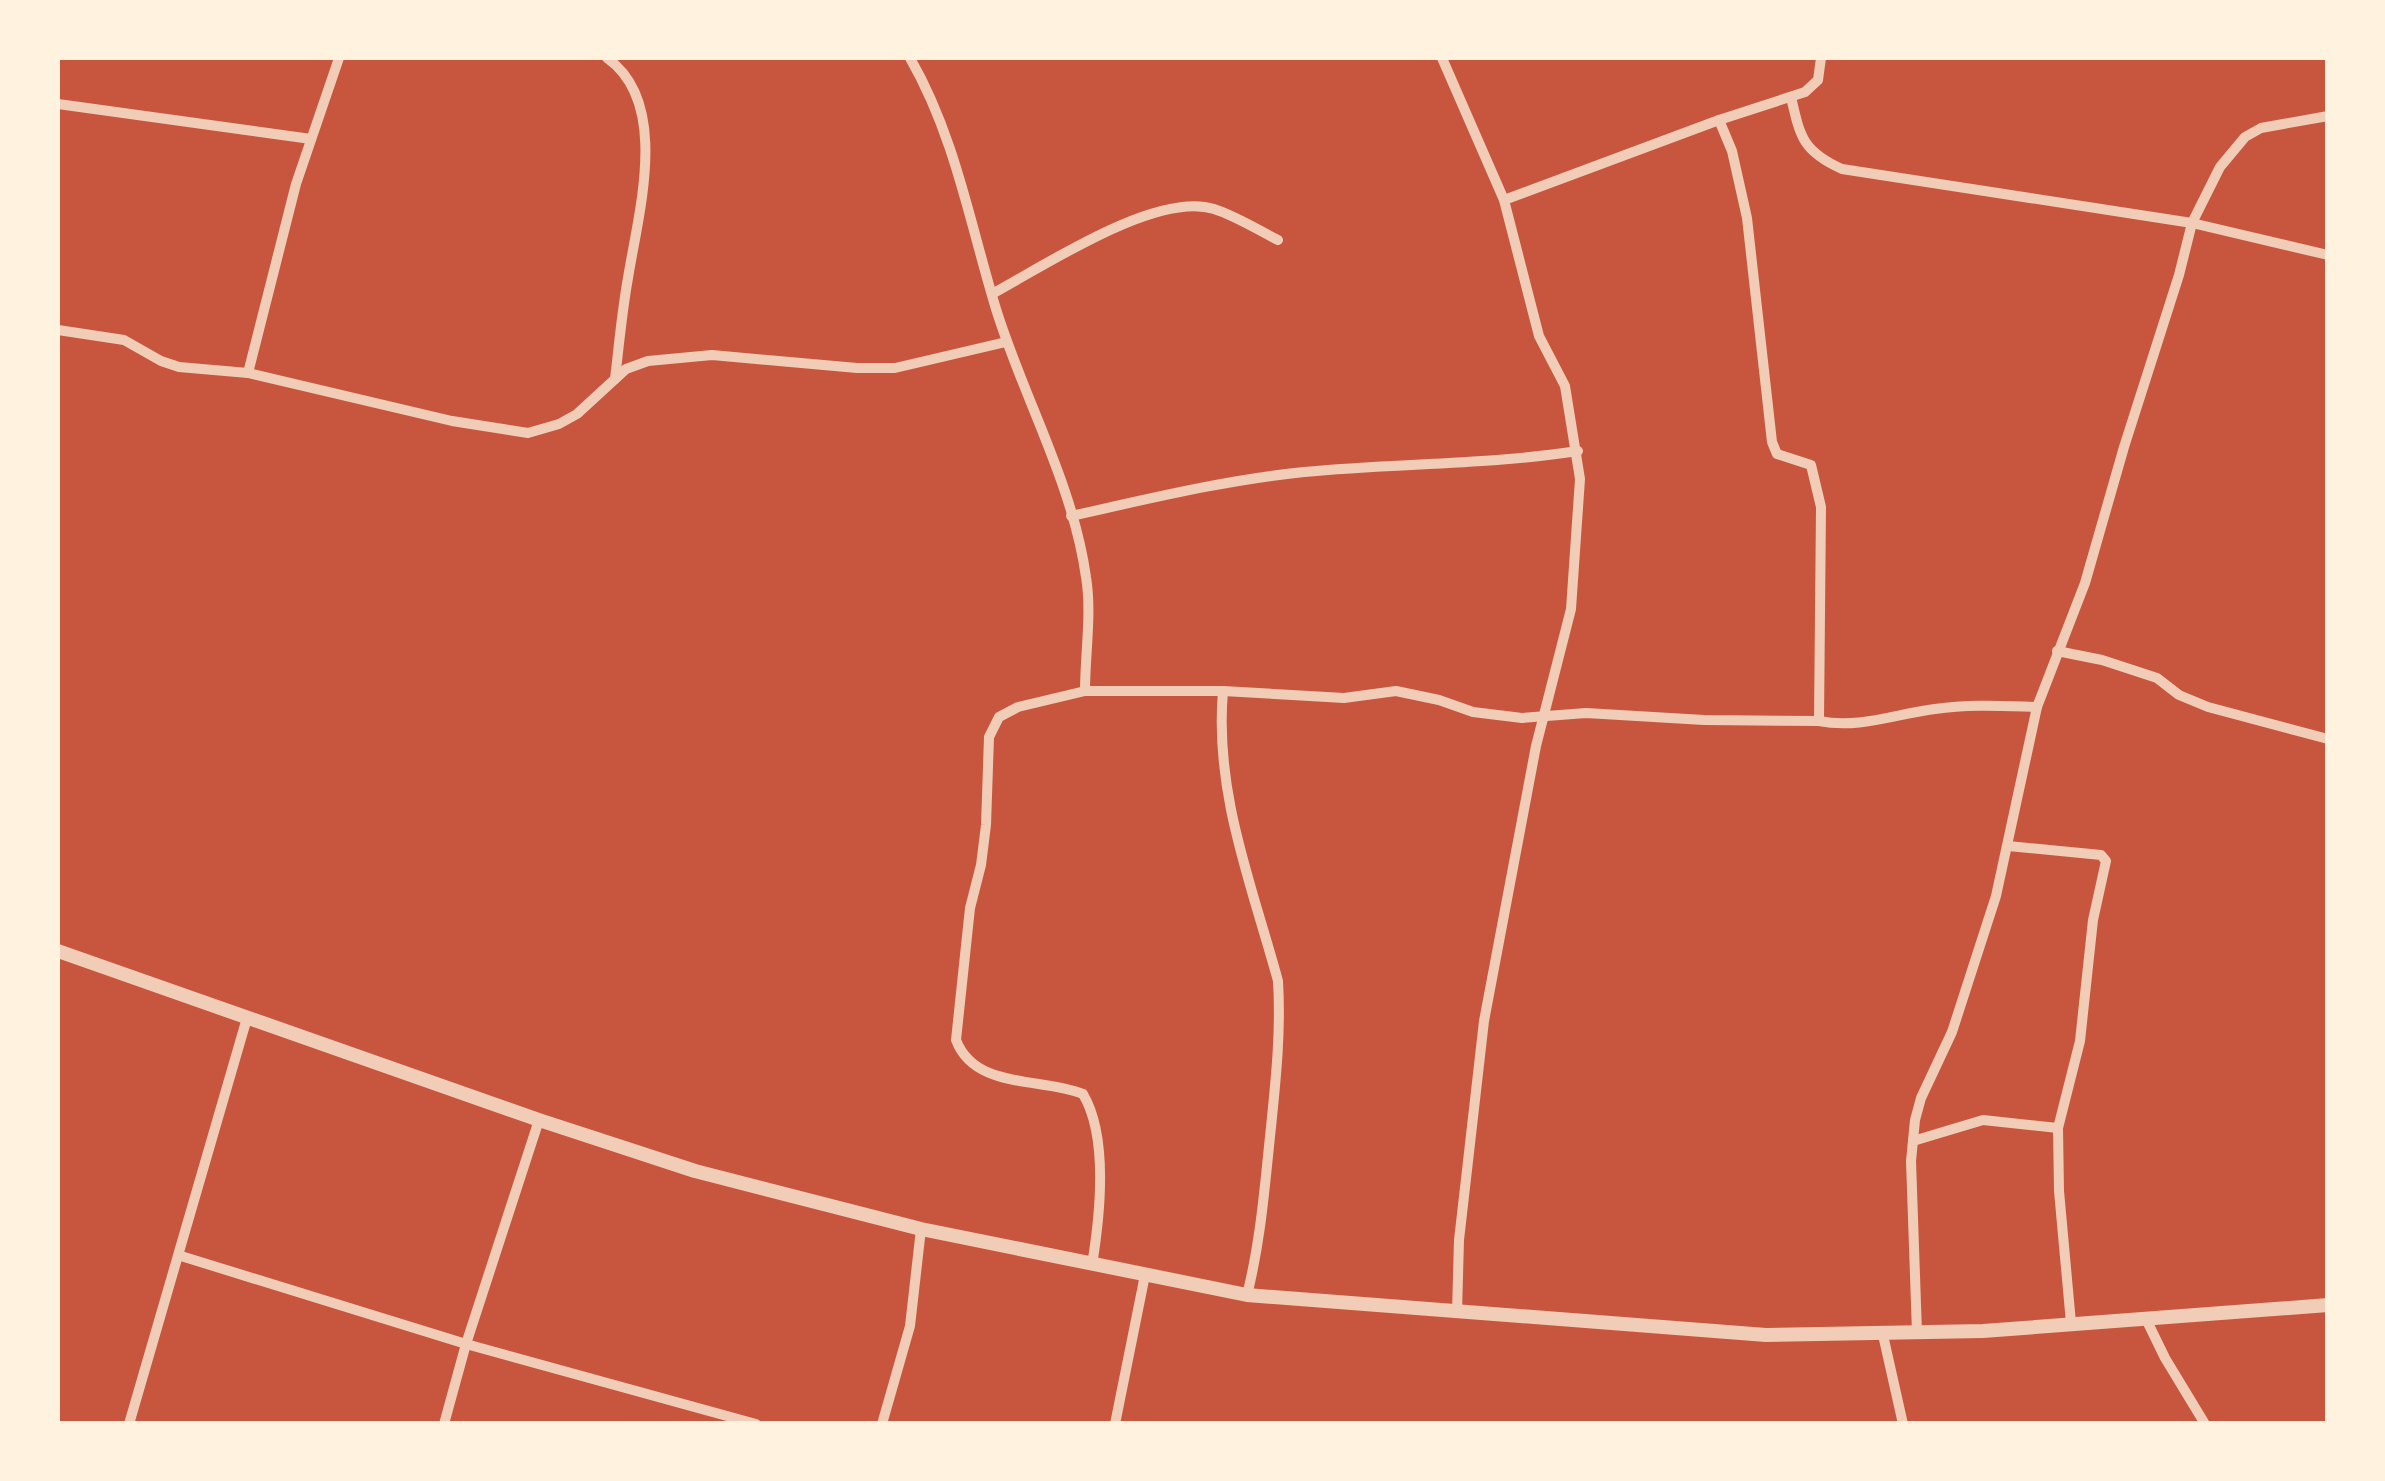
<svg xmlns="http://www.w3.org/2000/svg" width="2385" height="1481" font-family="'Roboto Condensed',sans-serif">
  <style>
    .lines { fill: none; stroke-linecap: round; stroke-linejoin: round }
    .minor { stroke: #f1ccb7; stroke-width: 10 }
    .tertiary { stroke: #f1ccb7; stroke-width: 14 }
  </style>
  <rect width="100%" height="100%" fill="#c8553d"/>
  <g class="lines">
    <g class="minor">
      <path d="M607,58C671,103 638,214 628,278C622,311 619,345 615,379"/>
      <path d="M910,58C955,136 970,224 996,309C1024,399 1073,484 1086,577C1092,613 1085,654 1085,691"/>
      <path d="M1442,58L1504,200L1539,336L1565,386L1580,479L1571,609L1536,746L1484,1021L1459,1240L1457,1312"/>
      <path d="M1791,97C1800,136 1802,151 1842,169L2192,223L2328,255"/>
      <path d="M58,104L311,139"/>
      <path d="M1719,120L1732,151L1747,218L1772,442L1777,454L1811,465L1821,507L1819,721"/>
      <path d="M1504,200L1719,120L1805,92L1818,80L1821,58"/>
      <path d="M992,294C1044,266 1156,191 1214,209C1236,216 1258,230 1278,240"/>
      <path d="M58,330L124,340L161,361L179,367L248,373L452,421L528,433L559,424L577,414L626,369L648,361L712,355L857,368H895L1006,342"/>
      <path d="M248,373L296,184L339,58"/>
      <path d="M1071,516C1148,499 1225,480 1304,472C1395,463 1487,465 1578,451"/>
      <path d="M2057,651L2102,660L2157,678L2179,695L2208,707L2328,739"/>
      <path d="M1223,691C1214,793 1252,885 1278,981C1281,1031 1276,1078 1271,1127C1265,1183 1261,1240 1247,1295"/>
      <path d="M2008,846L2101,855L2106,861L2093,920L2080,1041L2058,1128L2059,1191L2071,1323"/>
      <path d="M1913,1141L1983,1120L2058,1128"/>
      <path d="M181,1256L466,1344L756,1424"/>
      <path d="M1092,1265C1100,1216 1109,1138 1083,1094C1041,1077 975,1090 956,1040L970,908L981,865L986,825L989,737L999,717L1018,707L1085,691H1223L1344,698L1396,691L1439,700L1473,712L1522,718L1586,713L1704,720L1819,721C1859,729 1895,714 1935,709C1969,704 2003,706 2037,707"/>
      <path d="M2146,1319L2165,1358L2205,1424"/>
      <path d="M1917,1333L1911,1161L1915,1120L1921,1098L1952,1032L1996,896L2037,707L2085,583L2124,447L2179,275L2192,223L2220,167L2245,137L2261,128L2328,116"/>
      <path d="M1883,1335L1903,1424"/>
      <path d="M129,1424L247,1018"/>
      <path d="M444,1424L466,1344L539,1120"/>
      <path d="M882,1424L910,1326L921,1229"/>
      <path d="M1115,1424L1145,1275"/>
    </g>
    <path class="tertiary" d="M58,951L539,1120L695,1171L921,1229L1247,1295L1766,1335L1983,1331L2328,1305"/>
  </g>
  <rect width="2385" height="1481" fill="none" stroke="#fff3e0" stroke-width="120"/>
</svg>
